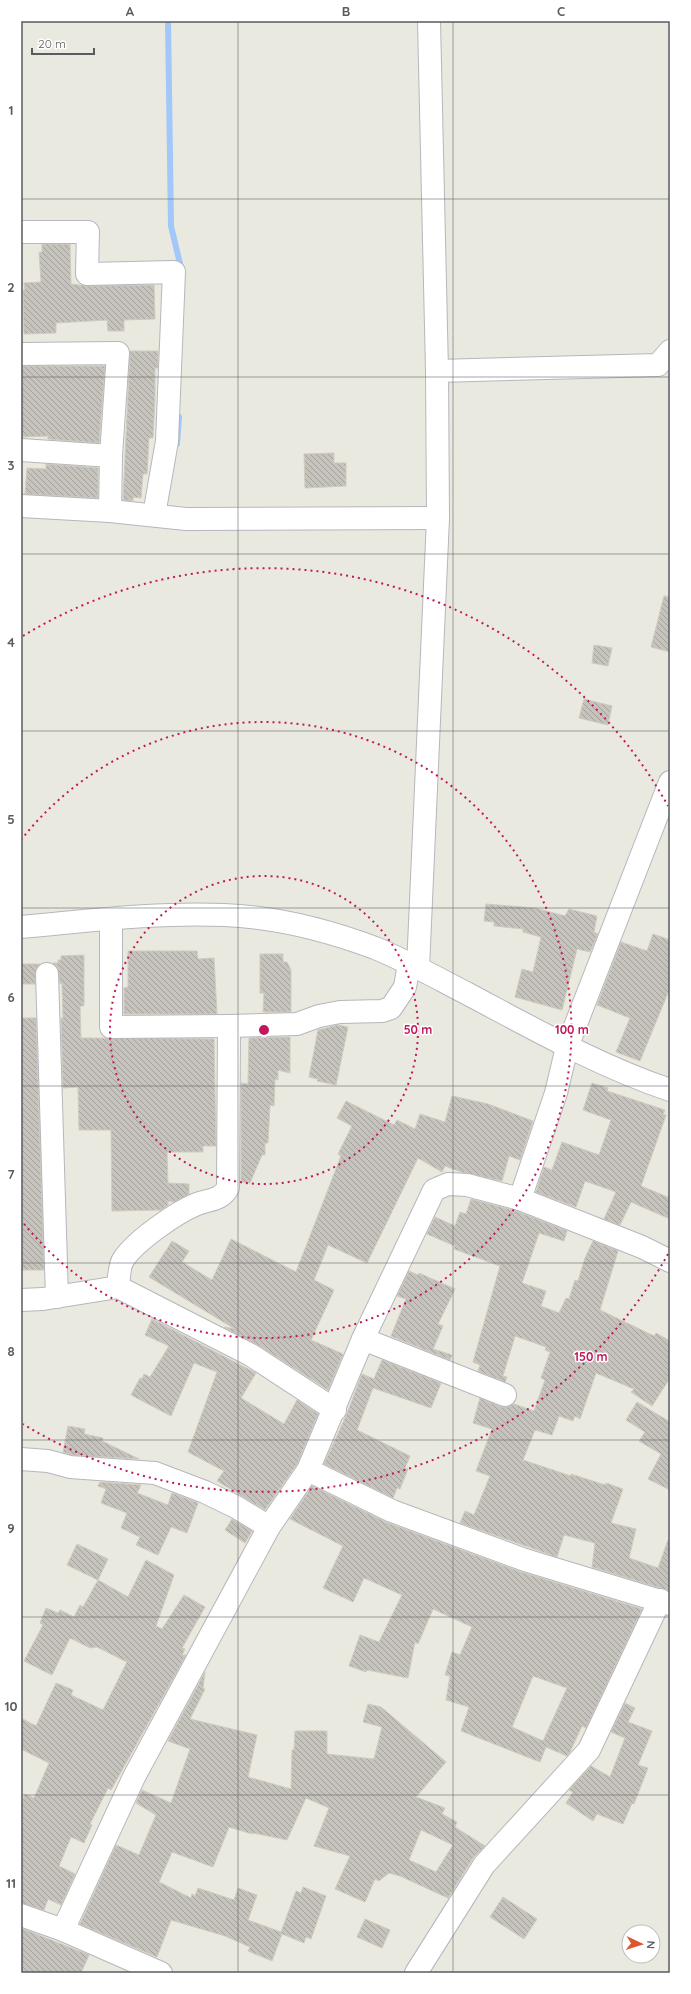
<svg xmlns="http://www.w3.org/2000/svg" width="691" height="1994" font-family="Quicksand,sans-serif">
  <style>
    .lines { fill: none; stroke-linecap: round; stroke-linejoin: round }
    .stream { stroke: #a1c8f9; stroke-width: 6 }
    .building { fill: url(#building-back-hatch); stroke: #cfcbbe; fill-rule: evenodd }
    .minor-casing { stroke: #b5b7bc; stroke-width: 24 }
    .minor { stroke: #fff; stroke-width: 22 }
    .grid { fill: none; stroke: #585b60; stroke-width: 1; stroke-opacity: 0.55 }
    .ring { fill: none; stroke: #c2185b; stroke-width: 2; stroke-dasharray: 2 4 }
    .centre { fill: #c2185b; stroke: #fff; stroke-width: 2 }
    .ring-label { font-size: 12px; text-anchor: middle; font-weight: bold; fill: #c2185b; stroke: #fff; stroke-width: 3; stroke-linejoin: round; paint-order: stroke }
    .neatline { fill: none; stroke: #585b60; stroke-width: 1.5 }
    .grid-label { font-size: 13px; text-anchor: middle; font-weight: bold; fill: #585b60 }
  </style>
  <defs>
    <pattern id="building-back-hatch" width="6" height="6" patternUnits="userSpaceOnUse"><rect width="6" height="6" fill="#c6c3bd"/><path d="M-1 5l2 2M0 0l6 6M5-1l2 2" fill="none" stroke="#a4a19d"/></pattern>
  </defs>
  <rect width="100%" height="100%" fill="#eae9df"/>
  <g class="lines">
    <g class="stream">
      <path d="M168,21L171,226L182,272"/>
      <path d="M177,444L179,417"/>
    </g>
  </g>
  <g class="building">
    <path d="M42,244H70L71,284L87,286L154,285L155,319L124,320V331H108L107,320L56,323V333L24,334L23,290H25L24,283L41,282L39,252H42Z"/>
    <path d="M130,351H158V368H155V398L153,438H149L147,474H143L141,498L133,497V501L123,500Z"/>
    <path d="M21,366H105L99,443L48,439V436L21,437Z"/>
    <path d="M334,453V463H346V486L305,488L304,454Z"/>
    <path d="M46,464L98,468V498L25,494L27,468L46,469Z"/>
    <path d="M664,596L670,597V652L651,647Z"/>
    <path d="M594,645L612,648L608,666L592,663Z"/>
    <path d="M584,699L612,706L608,725L579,718Z"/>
    <path d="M486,904L535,908L565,916L569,909L597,916L594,932L598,934L590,952L577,949L562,1010L515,997L522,969L533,972L541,937L523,932V929L494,926V922L484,921Z"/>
    <path d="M653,934L670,940V988L640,1061L616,1052L630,1018L597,1005L621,942L647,951Z"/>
    <path d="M128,951H197L198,959L214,958L217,1014H124V988L128,987Z"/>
    <path d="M260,954H283V962H287L291,970V1012H263L264,993H260Z"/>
    <path d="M84,955V1006H80L81,1038L214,1039L216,1146H203V1152H167L168,1183L189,1184V1194L174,1202L168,1201V1205L161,1210L112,1211L111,1130H79L78,1087L63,1088L61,1018H63L62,983L60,984L58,968L53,963H58V960H61V956Z"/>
    <path d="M21,964H40L36,968L35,984H21Z"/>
    <path d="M21,1018H36L44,1270H21Z"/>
    <path d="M338,1025L348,1027L336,1085L317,1081L318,1079L309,1077L318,1030Z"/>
    <path d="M290,1037V1073L278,1070V1080L275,1079L274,1106L270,1105L268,1143H265V1155H262L250,1183L241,1182V1083L248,1084L249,1038Z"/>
    <path d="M592,1083L608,1088L607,1091L665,1110L663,1114L666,1115L641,1186L670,1198V1219L631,1202L620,1225L604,1219L616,1192L585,1181L576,1207L536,1192L544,1167L552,1170L562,1142L599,1155L611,1120L583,1110Z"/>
    <path d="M452,1096L488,1104L533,1121L520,1160L509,1156L502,1181L461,1172L445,1166L442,1172L418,1158L367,1263L328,1245L314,1280L334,1290L311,1340L343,1354L328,1390L258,1345L224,1327L235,1329L149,1277L172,1241L189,1251L182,1262L212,1280L231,1239L296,1272L341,1156L338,1154L352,1126L337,1118L346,1101L394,1125L397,1120L415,1129L420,1114L445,1122Z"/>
    <path d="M471,1199L516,1211L567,1231L564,1241L539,1233L522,1283L546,1291L541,1306L559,1313L566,1298L569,1299L575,1280L578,1281L585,1258L593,1241L618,1251L600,1310L654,1336L656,1333L670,1341V1378L652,1406L631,1392L634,1389L596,1373L580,1419L575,1416L573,1421L559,1416L552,1435L535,1430L523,1460L571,1476V1474L605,1485L606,1483L623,1489L611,1523L636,1529L629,1558L658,1568L668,1540H670V1591L592,1567L595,1543L564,1535L557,1557L460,1523L465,1511L474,1515L490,1476L476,1471L492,1429L473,1423L480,1398L501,1407H507L514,1404L534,1411L545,1380L541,1378L550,1352L545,1350L546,1347L515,1336L503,1376L507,1377L505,1382L478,1371L480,1365L473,1362L500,1266L454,1249L455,1246L427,1234L435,1217L455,1226L460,1212L466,1214Z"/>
    <path d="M409,1271L418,1275L419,1273L455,1289L438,1324L443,1326L433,1349L452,1355L450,1360L391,1336L406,1299L397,1296Z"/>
    <path d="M152,1319L256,1373L241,1398L284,1424L297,1400L318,1414L297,1464L265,1510L217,1481L224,1471L188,1452L217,1372L194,1363L171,1416L131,1395L140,1378L142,1379L144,1374L150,1377L169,1346L145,1335Z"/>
    <path d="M382,1360L441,1383L431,1408L373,1388L357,1430L410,1456L405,1468L408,1469L400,1489L397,1488L393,1498L324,1464L346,1416L362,1374L374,1379Z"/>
    <path d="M637,1402L670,1422V1490L648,1479L661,1454L639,1441L645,1432L626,1420Z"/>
    <path d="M68,1426L85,1429L84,1434L103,1438L102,1441L139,1459L72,1455L63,1452Z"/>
    <path d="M100,1482L141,1485L137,1493L168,1505L172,1493L198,1503L187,1533L171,1527L158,1555L136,1545L140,1537L121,1528L127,1513L101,1503L106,1489L98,1486Z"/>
    <path d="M312,1486L388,1523L521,1572L642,1609L586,1728L582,1726L570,1752L567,1756L546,1747L540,1762L461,1731L469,1707L446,1700L450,1676L445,1675L452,1652L460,1655L472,1627L433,1609L418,1644L415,1642L408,1678L367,1670L366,1672L349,1666L360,1635L379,1642L402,1595L364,1578L353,1602L323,1588L343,1546L290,1519ZM533,1676L567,1688L543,1741L512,1727Z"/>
    <path d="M232,1519L252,1531L245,1543L225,1530Z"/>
    <path d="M77,1544L108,1559L98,1580L67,1565Z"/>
    <path d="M146,1560L174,1575L156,1626L162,1629L184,1595L205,1607L182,1648L185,1649L182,1655H186L111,1790L108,1788L90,1824L92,1825L84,1843L71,1837L59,1866L75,1874L61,1905L48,1899L44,1910L21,1903V1804L25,1794L34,1798L49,1763L21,1749V1718L36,1726L56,1683L73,1690L71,1695L103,1710L127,1662L97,1647L90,1648L70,1638L52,1675L24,1661L43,1625L40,1623L46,1608L58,1613L60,1610L74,1617L80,1605L83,1607L98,1580L128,1597Z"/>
    <path d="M205,1672L203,1688L205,1689L190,1719L257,1735L248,1777L291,1789L292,1750H294L295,1731H327V1754L374,1759L382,1727L363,1722L368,1704L381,1707L446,1762L416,1797L445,1808L442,1814L457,1822L455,1827L485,1846L473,1858L448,1898L400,1876L389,1873L379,1881L375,1879L365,1902L335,1889L350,1856L314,1846L329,1808L306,1798L287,1840L253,1833L252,1834L229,1827L213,1867L172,1852L159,1882L191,1898L192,1894L195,1896L198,1888L234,1900L238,1888L257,1895L248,1920L281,1932L296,1891L301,1893L303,1887L326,1896L311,1939L306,1937L304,1943L282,1934L272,1961L248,1951L250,1947L225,1936L171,1920L157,1957L80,1924L116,1845L139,1855L156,1815L136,1803L142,1790L171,1803L190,1749L168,1741ZM421,1830L453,1845L436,1872L409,1860Z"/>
    <path d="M625,1703L635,1708L628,1722L652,1731L638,1765L648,1768L634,1804L632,1803L623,1824L597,1814L593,1821L566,1803L573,1792L569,1790L591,1766L610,1777L625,1738L611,1732Z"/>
    <path d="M503,1897L537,1919L524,1939L490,1917Z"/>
    <path d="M365,1919L390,1930L382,1948L357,1937Z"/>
    <path d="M21,1928L89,1955L81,1973H21Z"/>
  </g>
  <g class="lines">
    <g class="minor-casing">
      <g id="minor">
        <path d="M21,232H88L87,274L174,272L167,441L154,515"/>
        <path d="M21,354L118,353L111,456L110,511"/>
        <path d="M437,371L658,365L670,351"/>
        <path d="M21,450L111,456"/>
        <path d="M21,506L110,511L186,519L438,518"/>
        <path d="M111,919V1027L229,1026"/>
        <path d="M21,927C88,921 156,912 224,915C275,917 327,930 375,948C407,961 437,978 468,994C534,1029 599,1066 670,1090"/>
        <path d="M418,968L438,518L437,371L429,21"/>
        <path d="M47,974L57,1297"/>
        <path d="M520,1199L556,1093L567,1047L670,782"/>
        <path d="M118,1287C119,1279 119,1266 123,1260C135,1241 177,1212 197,1204C210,1199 220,1201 228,1188L229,1026L297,1024L319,1016L340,1012L382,1011L391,1008L405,987L409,964"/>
        <path d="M21,1300L43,1299L118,1287L251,1355L335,1410"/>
        <path d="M363,1339L505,1395"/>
        <path d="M21,1459L48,1461L70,1467L155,1473L205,1492L236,1507L269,1527"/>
        <path d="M308,1470L392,1511L525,1560L670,1604"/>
        <path d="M21,1915L63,1930L161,1973"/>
        <path d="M63,1930L134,1777L269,1527L308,1470L363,1339L434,1190L448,1184L467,1185L520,1199L642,1247L670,1261"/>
        <path d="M416,1973L484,1865L589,1750L660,1600"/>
      </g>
    </g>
    <use href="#minor" class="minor"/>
  </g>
  <path class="grid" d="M238,21V1973M453,21V1973M21,199H670M21,377H670M21,554H670M21,731H670M21,908H670M21,1086H670M21,1263H670M21,1440H670M21,1617H670M21,1795H670"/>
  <g class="ring">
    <circle cx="264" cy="1030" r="154"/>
    <path d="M21 840A308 308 0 1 1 21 1220"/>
    <path d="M668 1254A462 462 0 0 1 23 1424M23 636A462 462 0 0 1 668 806"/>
  </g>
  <circle cx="264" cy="1030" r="6" class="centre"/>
  <g class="ring-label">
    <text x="418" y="1034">50 m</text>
    <text x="572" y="1034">100 m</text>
    <text x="591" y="1361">150 m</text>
  </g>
  <rect width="691" height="1994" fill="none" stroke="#ffffff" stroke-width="44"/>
  <g transform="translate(641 1944) rotate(94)"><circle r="19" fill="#ffffff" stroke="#bcbdbf"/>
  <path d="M0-3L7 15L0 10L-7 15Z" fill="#dc5634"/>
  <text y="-6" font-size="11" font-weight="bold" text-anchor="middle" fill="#585b60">N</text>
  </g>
  <path d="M32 48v6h62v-6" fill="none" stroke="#585b60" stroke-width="2"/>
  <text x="38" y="48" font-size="12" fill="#585b60" stroke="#ffffff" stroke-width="3" paint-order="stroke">20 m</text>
  <rect x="22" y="22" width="647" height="1950" class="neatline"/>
  <g class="grid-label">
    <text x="130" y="16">A</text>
    <text x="346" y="16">B</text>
    <text x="561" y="16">C</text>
    <text x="11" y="115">1</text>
    <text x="11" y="292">2</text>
    <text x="11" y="470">3</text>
    <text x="11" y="647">4</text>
    <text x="11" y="824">5</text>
    <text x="11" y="1002">6</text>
    <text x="11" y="1179">7</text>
    <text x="11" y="1356">8</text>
    <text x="11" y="1533">9</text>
    <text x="11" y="1711">10</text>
    <text x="11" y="1888">11</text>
  </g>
</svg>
